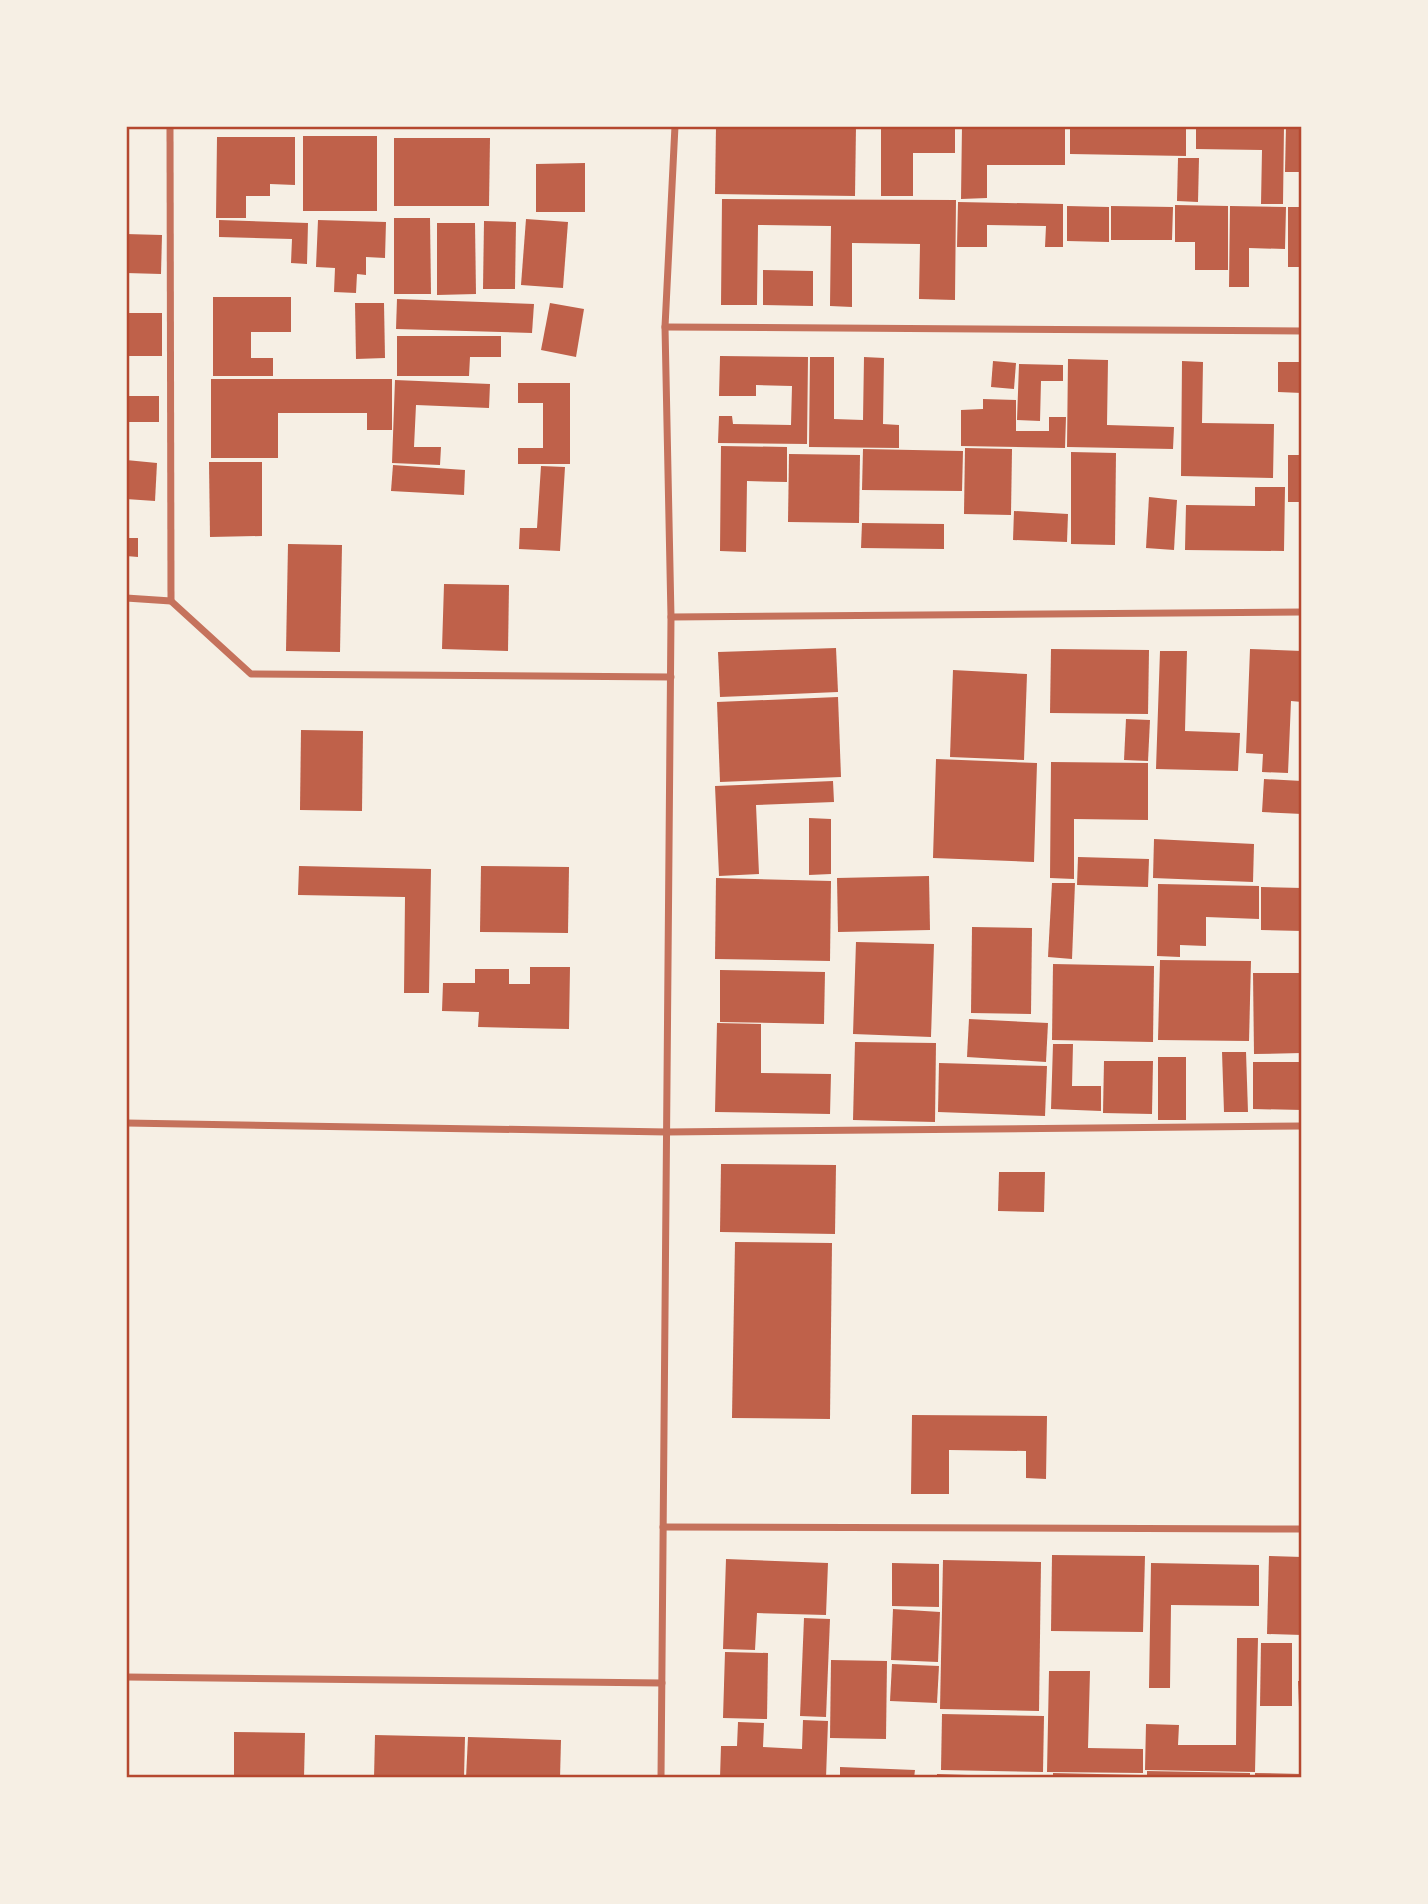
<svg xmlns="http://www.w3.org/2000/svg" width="1428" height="1904" font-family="'Archivo Narrow',sans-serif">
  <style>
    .building { fill: #bf614a }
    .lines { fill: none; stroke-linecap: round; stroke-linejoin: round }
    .minor { stroke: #c5725c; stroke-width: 7 }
    .neatline { fill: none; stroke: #b5482f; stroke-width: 2.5 }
  </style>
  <rect width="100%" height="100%" fill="#f6efe4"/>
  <g class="building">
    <path d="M716,126H856L855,196L715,194Z"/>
    <path d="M881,126H955V153H913V196H881Z"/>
    <path d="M962,126H1065V165H987V198L961,199Z"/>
    <path d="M1070,126H1186V156L1070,154Z"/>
    <path d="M1196,126H1284L1283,204H1261L1262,150L1196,149Z"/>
    <path d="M1286,126H1302V172H1285Z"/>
    <rect x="303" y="136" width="74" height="75"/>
    <path d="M217,137H295V185L270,184V196H246V218H216Z"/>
    <path d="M394,138H490L489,206H394Z"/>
    <path d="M1178,158H1199L1198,202L1177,201Z"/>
    <path d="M585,163V212H536V164Z"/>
    <path d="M722,199L956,200L955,300L919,299L920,244L852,243V307L830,306L831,226L758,225L757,305H721Z"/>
    <path d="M958,202L1063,204V247H1045L1046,226L987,225V247H957Z"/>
    <path d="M1175,205L1228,206V270H1195V242H1175Z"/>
    <path d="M1067,206L1109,207V242L1067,241Z"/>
    <path d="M1111,206L1173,207L1172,240H1111Z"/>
    <path d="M1230,206L1286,207L1285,249L1249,248V287H1229Z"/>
    <rect x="1288" y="207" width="14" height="60"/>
    <path d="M394,218H430L431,294H394Z"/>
    <path d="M526,219L568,222L563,288L521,285Z"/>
    <path d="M219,220L308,223L307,264L291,263L292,239L219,237Z"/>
    <path d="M318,220L386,222L385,258L366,257V275L357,274L356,293L334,292L335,268L316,267Z"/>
    <path d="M484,221L516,222L515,289H483Z"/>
    <path d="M437,223H475L476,294L437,295Z"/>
    <path d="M126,234L162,235L161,274L126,273Z"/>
    <path d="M763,270L813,271V306L763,305Z"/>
    <path d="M213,297H291V332H251V358H273V376H213Z"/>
    <path d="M397,299L534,304L532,333L396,329Z"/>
    <path d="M355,303H384L385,358L356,359Z"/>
    <path d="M550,303L584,309L576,357L541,350Z"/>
    <rect x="126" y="313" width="36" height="43"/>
    <path d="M397,336H501V357H470L469,376H397Z"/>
    <path d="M720,356L808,357L807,444L718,443L719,416H732L733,424L791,425L792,386L756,385V396H719Z"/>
    <path d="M810,357H834V419L863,420L864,357L884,358L883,424L899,425V448L809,447Z"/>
    <path d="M1068,359L1108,360L1107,425L1174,427L1173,449L1067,447Z"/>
    <path d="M993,361L1016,363L1014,389L991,387Z"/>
    <path d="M1182,361L1203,362L1202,423L1274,424L1273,478L1181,476Z"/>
    <path d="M1278,362H1302V393L1278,392Z"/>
    <path d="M1019,364L1063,365V381H1041L1040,421L1017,420Z"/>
    <path d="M211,379H392V430H367V413H278V458H211Z"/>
    <path d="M395,380L490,384L489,408L416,405L414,447H441L440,465L392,463Z"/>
    <path d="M518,383H570V464H518V448H543V403H518Z"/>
    <rect x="126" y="396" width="33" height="26"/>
    <path d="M983,399L1016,400V431H1049V417H1066L1065,448L961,446V410L983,409Z"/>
    <path d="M721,446L787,447V482L747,481L746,552L720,551Z"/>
    <path d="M965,448L1012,449L1011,515L964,514Z"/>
    <path d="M863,449L963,451L962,491L862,490Z"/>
    <path d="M1071,452L1116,453L1115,545L1071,544Z"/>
    <path d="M789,454L860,455L859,523L788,522Z"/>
    <rect x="1288" y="455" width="14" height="47"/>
    <path d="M126,460L157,463L155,501L126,499Z"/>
    <path d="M209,462H262V536L210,537Z"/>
    <path d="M393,465L465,470L464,495L391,491Z"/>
    <path d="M541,466L565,467L560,551L519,549L520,528H537Z"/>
    <path d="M1255,487H1285L1284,551L1185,550L1186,505L1255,506Z"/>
    <path d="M1149,497L1177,500L1174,550L1146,548Z"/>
    <path d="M1014,511L1068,514L1067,542L1013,540Z"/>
    <path d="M862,523L944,524V549L861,548Z"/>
    <path d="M126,538H138V557L126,556Z"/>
    <path d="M288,544L342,545L340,652L286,651Z"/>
    <path d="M444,584L509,585L508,651L442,649Z"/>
    <path d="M836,648L838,692L720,697L718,652Z"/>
    <path d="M1051,649L1149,650L1148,714L1050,713Z"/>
    <path d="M1250,649L1302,651V702L1291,701L1288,773L1262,772L1263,754L1246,753Z"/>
    <path d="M1160,651H1187L1185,731L1240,733L1238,771L1156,769Z"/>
    <path d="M953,670L1027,674L1024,760L950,757Z"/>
    <path d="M838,697L841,777L720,782L717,702Z"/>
    <path d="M1126,719L1150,720L1148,761L1124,760Z"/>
    <path d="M301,730L363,731L362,811L300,810Z"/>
    <path d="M936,759L1037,763L1034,862L933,858Z"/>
    <path d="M1051,762L1148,763V820L1074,819V879L1050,878Z"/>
    <path d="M1264,779L1302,781V814L1262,812Z"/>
    <path d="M833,781L834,802L756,805L759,874L719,876L715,786Z"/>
    <path d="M809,818L831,819V874L809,875Z"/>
    <path d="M1154,839L1254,844L1253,882L1153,878Z"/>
    <path d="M1078,857L1149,859L1148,887L1077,885Z"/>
    <path d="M299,866L431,869L429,993H404L405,897L298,895Z"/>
    <path d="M481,866L569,867L568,933L480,932Z"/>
    <path d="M929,876L930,930L838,932L837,878Z"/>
    <path d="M716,878L831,881L830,961L715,959Z"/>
    <path d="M1052,883H1075L1072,959L1048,957Z"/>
    <path d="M1158,884L1259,886V919L1206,917V946L1180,945V957L1157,956Z"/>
    <path d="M1261,887L1302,888V931L1261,930Z"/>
    <path d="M972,927L1032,928L1031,1014L971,1013Z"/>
    <path d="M856,942L934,944L931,1037L853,1034Z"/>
    <path d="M1160,960L1251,961L1249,1041L1158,1040Z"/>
    <path d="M1053,964L1154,966L1153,1042L1052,1040Z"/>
    <path d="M530,967H570L569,1029L478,1027L479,1012L442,1011L443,983H475V969H509V984H530Z"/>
    <path d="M720,970L825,972L824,1024L720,1022Z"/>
    <path d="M1253,973H1302V1053L1254,1054Z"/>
    <path d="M969,1019L1048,1023L1046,1062L967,1057Z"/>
    <path d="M717,1023L761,1024V1073L831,1074L830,1114L715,1112Z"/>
    <path d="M855,1042L936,1043L935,1122L853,1120Z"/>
    <path d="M1053,1044H1073L1072,1086H1101V1111L1051,1109Z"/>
    <path d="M1222,1052H1246L1248,1112H1224Z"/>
    <rect x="1158" y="1057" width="28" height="63"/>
    <path d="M1104,1061H1153L1152,1114L1103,1113Z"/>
    <path d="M1253,1062H1302V1110L1253,1109Z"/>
    <path d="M939,1063L1047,1066L1045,1116L938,1112Z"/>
    <path d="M721,1164L836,1165L835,1234L720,1232Z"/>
    <path d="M999,1172H1045L1044,1212L998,1211Z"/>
    <path d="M735,1242L832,1243L830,1419L732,1418Z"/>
    <path d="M912,1415L1047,1416L1046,1479L1026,1478V1451L949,1450V1494H911Z"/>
    <path d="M1052,1555L1145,1556L1143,1632L1051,1631Z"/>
    <path d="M1269,1556L1302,1557V1635L1267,1634Z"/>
    <path d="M726,1559L828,1563L826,1615L757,1613L755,1650L723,1649Z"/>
    <path d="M943,1560L1041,1562L1039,1711L940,1709Z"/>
    <path d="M892,1563L939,1564V1607L892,1606Z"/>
    <path d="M1151,1563L1259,1565V1606L1171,1605L1170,1688H1149Z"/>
    <path d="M893,1609L940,1612L938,1662L891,1660Z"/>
    <path d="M804,1618L830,1619L826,1717L800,1716Z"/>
    <path d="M1237,1638H1258L1255,1772L1145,1770L1146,1724L1179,1725L1178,1745H1236Z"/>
    <path d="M1261,1643H1292V1706H1260Z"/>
    <path d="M725,1652L768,1653L767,1719L723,1718Z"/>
    <path d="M831,1660L887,1661L886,1739L830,1738Z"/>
    <path d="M892,1664L939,1666L937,1703L890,1701Z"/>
    <path d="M1049,1671H1090L1088,1748L1143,1749V1773L1047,1772Z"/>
    <path d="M1298,1681H1302V1707H1299Z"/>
    <path d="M942,1714L1044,1716L1043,1772L941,1770Z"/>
    <path d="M803,1720L828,1721L826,1778H720L721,1746H737L738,1722L764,1723L763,1747L802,1749Z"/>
    <path d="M234,1732L305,1733L304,1778H234Z"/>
    <path d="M375,1735L465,1737L464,1778H374Z"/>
    <path d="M468,1737L561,1740L560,1778H466Z"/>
    <path d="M840,1767L915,1770L914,1778H840Z"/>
    <path d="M1147,1771L1250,1773V1778H1147Z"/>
    <path d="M1053,1773L1141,1775V1778H1053Z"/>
    <path d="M1255,1773L1302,1774V1778H1255Z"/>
    <path d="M937,1774L999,1776V1778H937Z"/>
  </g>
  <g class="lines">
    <g class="minor">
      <path d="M170,126L171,601"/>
      <path d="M665,327L1302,331"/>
      <path d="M126,598L171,601L251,674L671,677"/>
      <path d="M671,617L1302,612"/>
      <path d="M126,1123L667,1132L1302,1126"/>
      <path d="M663,1527L1302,1529"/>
      <path d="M126,1677L662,1683"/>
      <path d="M661,1778L671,617L665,327L675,126"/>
    </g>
  </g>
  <rect width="1428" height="1904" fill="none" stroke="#f6efe4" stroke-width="256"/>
  <rect x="128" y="128" width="1172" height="1648" class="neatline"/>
</svg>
